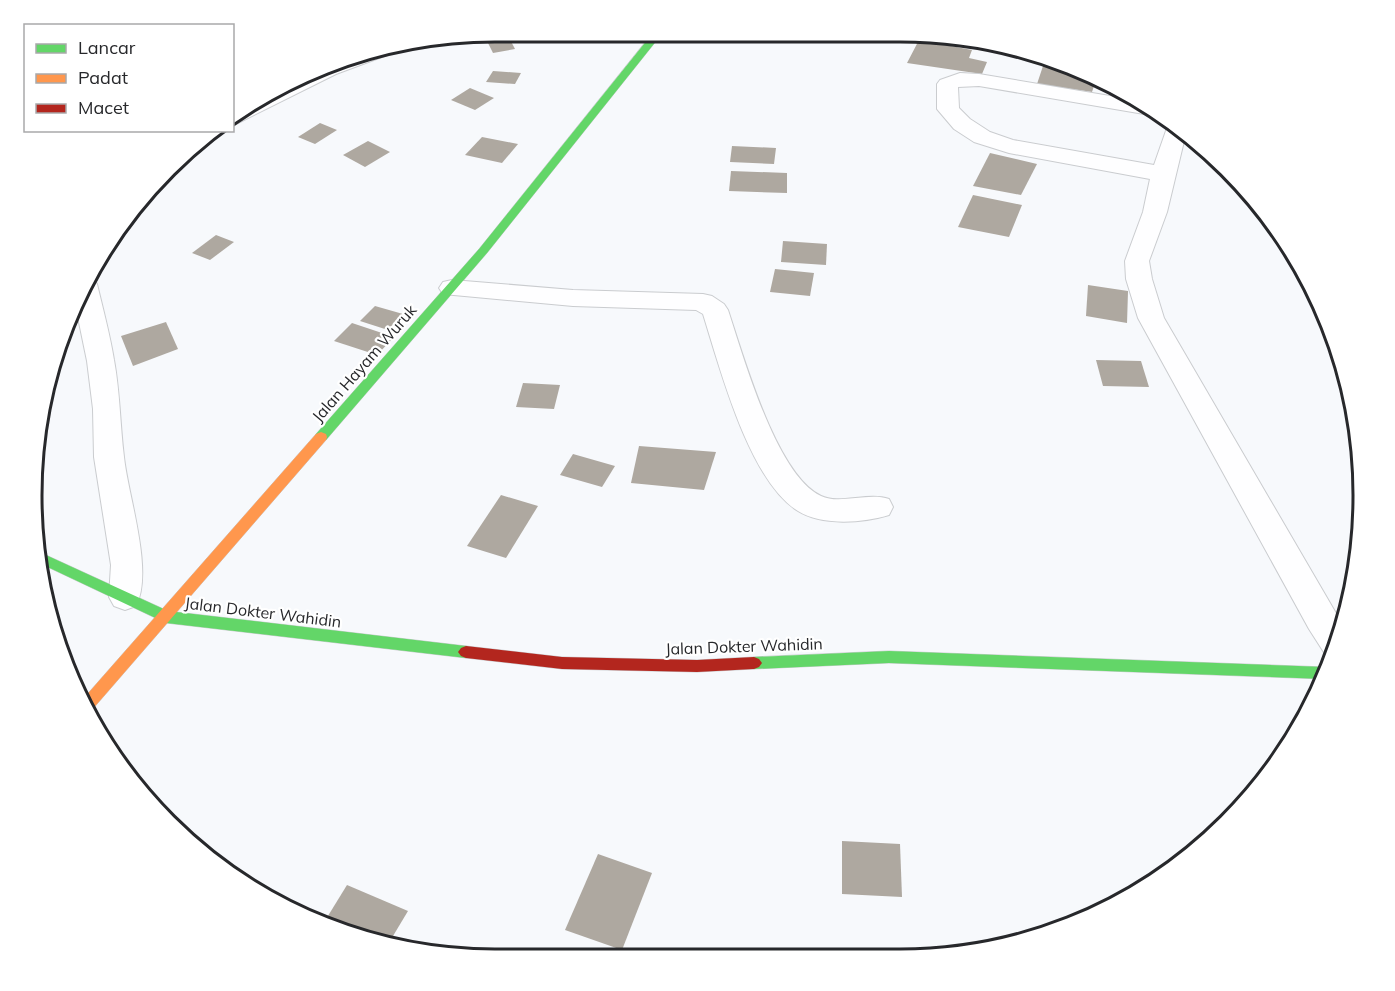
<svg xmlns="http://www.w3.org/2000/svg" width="1395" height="991" font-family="Mulish,sans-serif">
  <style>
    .building { fill: #aea8a0 }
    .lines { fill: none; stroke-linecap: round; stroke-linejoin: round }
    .street-casing { stroke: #cacccf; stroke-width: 2 }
    .fast-casing { stroke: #cacccf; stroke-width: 1 }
    .slow-casing { stroke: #cacccf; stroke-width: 1 }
    .jam-casing { stroke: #cacccf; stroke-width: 1 }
    .street { fill: #fefeff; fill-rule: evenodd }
    .fast { fill: #63d668; fill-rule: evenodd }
    .slow { fill: #ff974d; fill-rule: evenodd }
    .jam { fill: #b3261e; fill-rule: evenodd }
    .labels { text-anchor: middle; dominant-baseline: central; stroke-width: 4.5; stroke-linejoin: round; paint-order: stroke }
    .street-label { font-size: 16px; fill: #27282b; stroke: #fff }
    .rim { fill: none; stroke: #27282b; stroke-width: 3 }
  </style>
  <rect width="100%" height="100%" fill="#f7f9fc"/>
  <g class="building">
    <path d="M506,32L515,49L493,53L484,35Z"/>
    <path d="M919,40L972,50L969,58L987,62L982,74L907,63Z"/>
    <path d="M1044,63L1096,80L1092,92L1037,84Z"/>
    <path d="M493,71L521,73L515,84L486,82Z"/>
    <path d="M470,88L494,98L475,110L451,100Z"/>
    <path d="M320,123L337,130L315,144L298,137Z"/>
    <path d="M482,137L518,144L502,163L465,155Z"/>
    <path d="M368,141L390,152L365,167L343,155Z"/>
    <path d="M732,146L776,148L774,164L730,162Z"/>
    <path d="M990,153L1037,164L1021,195L973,186Z"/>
    <path d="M731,171L787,173V193L729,191Z"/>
    <path d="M973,195L1022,205L1009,237L958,227Z"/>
    <path d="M216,235L234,242L210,260L192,253Z"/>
    <path d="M783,241L827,244L826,265L781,262Z"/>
    <path d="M775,269L814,273L810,296L770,292Z"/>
    <path d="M1088,285L1128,291L1127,323L1086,316Z"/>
    <path d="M375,306L403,314L388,330L360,321Z"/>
    <path d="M166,322L178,349L133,366L121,336Z"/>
    <path d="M352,323L394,337L377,355L334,341Z"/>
    <path d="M1096,360L1141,361L1149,387L1103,386Z"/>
    <path d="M523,383L560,385L554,409L516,407Z"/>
    <path d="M639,446L716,452L704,490L631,483Z"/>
    <path d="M573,454L615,466L602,487L560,475Z"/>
    <path d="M501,495L538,506L506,558L467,546Z"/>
    <path d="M842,841L900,844L902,897L842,894Z"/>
    <path d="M598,854L652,873L622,950L565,930Z"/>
    <path d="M347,885L408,911L387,946L376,944L323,924Z"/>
  </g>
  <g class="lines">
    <g class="street-casing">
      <g id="street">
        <path d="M408,43L406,48L336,74L232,126V114L238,110L375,47Z"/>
        <path d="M960,73L979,74L1140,101L1156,114L1150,115L979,86L958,87L959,108L970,119L990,132L1013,140L1154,165L1168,125L1185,137L1167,212L1149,261L1152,279L1164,318L1344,627L1332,656L1325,654L1309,629L1138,318L1126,279L1125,261L1143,212L1150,179L1009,153L974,142L954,129L937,109V84L940,80Z"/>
        <path d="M88,277L93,278L97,284C103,309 110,335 114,360C120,392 120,425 124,457C128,496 154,571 136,606L125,610L114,606L109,597L111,565L94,457L93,409L87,361L75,303L79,291Z"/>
        <path d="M452,280L573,290L703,294L712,296L724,304L728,310C743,355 776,475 821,496C839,505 868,492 889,499L893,507L889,515C863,523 822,526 798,511C749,481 720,368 703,314L696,310L573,306L443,294L439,288L443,282Z"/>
      </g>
    </g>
    <g class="fast-casing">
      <g id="fast">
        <path d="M652,34L661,35L487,253L326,440H316L315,437L316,434L479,249Z"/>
        <path d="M35,550L168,611L466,646L471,648L474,652L471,656L466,658L166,623L37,562Z"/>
        <path d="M889,651L1326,667H1328L1324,679L889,663L754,669L749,667L746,663L749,659L754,657Z"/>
      </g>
    </g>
    <g class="slow-casing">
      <path id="slow" d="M321,432L326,434L327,437L326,440L91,711L83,699L316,434Z"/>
    </g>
    <g class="jam-casing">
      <path id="jam" d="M466,646L562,657L697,660L754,657L759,659L762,663L759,667L754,669L697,672L562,669L466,658L461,656L458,652L461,648Z"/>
    </g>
    <use href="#street" class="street"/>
    <use href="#fast" class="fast"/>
    <use href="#slow" class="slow"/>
    <use href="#jam" class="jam"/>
  </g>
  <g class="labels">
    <g class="street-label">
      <text transform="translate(364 363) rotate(-49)">Jalan Hayam Wuruk</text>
      <text transform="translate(263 612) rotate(7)">Jalan Dokter Wahidin</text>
      <text transform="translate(744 646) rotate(-2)">Jalan Dokter Wahidin</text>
    </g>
  </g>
  <path d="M0 0H1395V991H0ZM495 42H900A453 453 0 0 1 1353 495V496A453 453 0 0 1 900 949H495A453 453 0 0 1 42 496V495A453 453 0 0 1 495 42Z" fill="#fff" fill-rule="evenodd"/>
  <path class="rim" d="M495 42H900A453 453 0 0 1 1353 495V496A453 453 0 0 1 900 949H495A453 453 0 0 1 42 496V495A453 453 0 0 1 495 42Z"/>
  <rect x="24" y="24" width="210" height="108" fill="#ffffff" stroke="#a9a9aa" stroke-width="1.5"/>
  <rect x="36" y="44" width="30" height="9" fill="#63d668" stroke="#a9a9aa" stroke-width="1.5"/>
  <text x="78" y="54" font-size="18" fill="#27282b">Lancar</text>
  <rect x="36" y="74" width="30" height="9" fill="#ff974d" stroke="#a9a9aa" stroke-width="1.5"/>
  <text x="78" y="84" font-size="18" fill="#27282b">Padat</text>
  <rect x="36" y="104" width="30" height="9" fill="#b3261e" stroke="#a9a9aa" stroke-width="1.5"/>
  <text x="78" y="114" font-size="18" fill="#27282b">Macet</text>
</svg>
